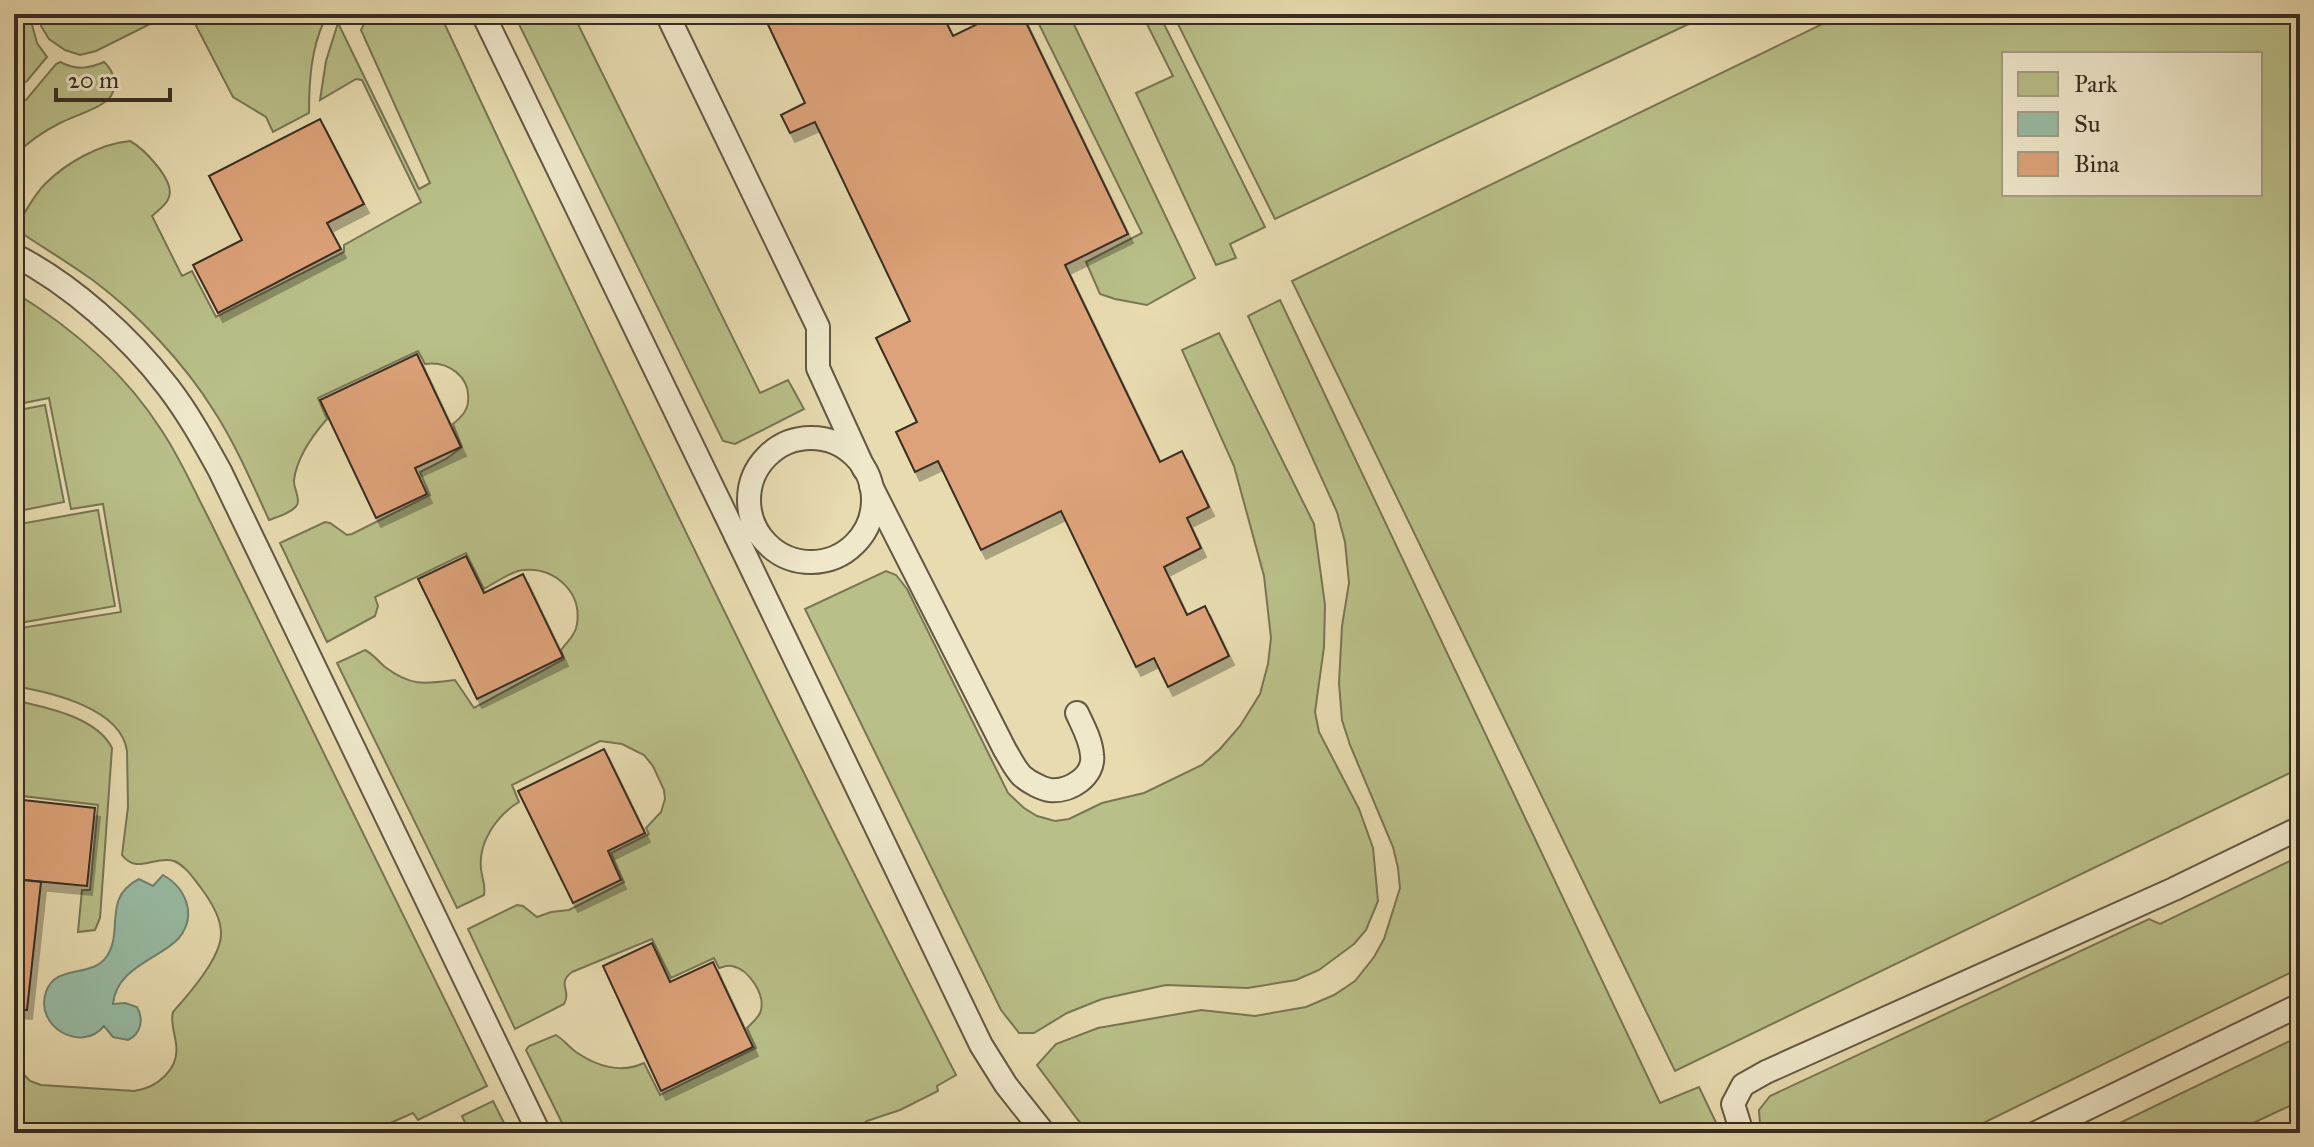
<svg xmlns="http://www.w3.org/2000/svg" width="2314" height="1147" font-family="'IM FELL Great Primer',serif">
  <style>
    .green { fill: #b9bf88; stroke: #787654; stroke-width: 2; fill-rule: evenodd }
    .water { fill: #98bca5; stroke: #728370; stroke-width: 2 }
    .building { fill: #dda279; stroke: #382d21; stroke-width: 2; filter: url(#shadow) }
    .lines { fill: none; stroke-linecap: round; stroke-linejoin: round }
    .service-casing { stroke: #645844; stroke-width: 26 }
    .service { stroke: #efe8cb; stroke-width: 22 }
  </style>
  <defs>
    <filter id="shadow"><feDropShadow dx="5" dy="9" stdDeviation="0" flood-color="#0004"/></filter>
  </defs>
  <rect width="100%" height="100%" fill="#e7dbaf"/>
  <filter id="stains"><feTurbulence type="fractalNoise" baseFrequency=".0025" numOctaves="4"/><feColorMatrix values="0 0 0 0 .2 0 0 0 0 .09 0 0 0 0 .02 0 0 0 .5 -.17"/></filter>
  <radialGradient id="worn" r=".72"><stop offset=".6" stop-color="#630" stop-opacity="0"/><stop offset="1" stop-color="#630" stop-opacity=".3"/></radialGradient>
  <g class="green">
    <path d="M14,14H29L37,43L47,57L27,81L14,90Z"/>
    <path d="M40,14H170L96,51L80,55L65,50L49,39L41,26Z"/>
    <path d="M190,14H293L308,19L324,21C311,50 309,81 309,113L273,132L266,117L233,97Z"/>
    <path d="M369,14H440C606,371 777,725 956,1075L937,1086L938,1091L900,1110L867,1121L863,1124L867,1133H567L526,1050L529,1046L556,1035C564,1040 569,1047 576,1052C596,1066 621,1074 644,1063L660,1095L756,1048L747,1028C752,1023 757,1019 760,1013C767,996 749,969 732,966C727,965 723,967 719,968L714,958L671,978L652,939L572,972C556,984 572,990 564,1004L515,1029L468,929L517,905L523,906L537,917L551,912L569,910L624,882L611,853L649,834L646,828L661,812L665,799L664,790L653,766L644,755L622,744L600,741L512,785L519,802C497,815 478,842 481,869C482,879 486,885 484,895L457,908L337,663L365,650C373,654 378,661 385,667C412,687 425,684 455,680L474,708L564,659L561,650C567,642 576,634 577,624C582,592 555,567 523,570C511,571 495,583 484,589L466,553L375,597L378,606L375,616L327,642L280,543L325,522L330,523L347,535L352,534L430,495L420,472L446,459L462,447L453,424C460,418 467,412 468,402C471,376 448,361 425,364L418,351L318,398L327,419C312,436 297,457 294,480C293,489 301,497 297,505C292,513 277,517 269,520C252,483 236,445 214,411C185,364 138,314 94,281C69,263 42,247 17,230L16,227C25,213 33,196 45,184C66,163 99,144 130,141C143,148 175,180 169,197C167,205 157,211 152,216L182,276L192,271L216,317L344,252V245L421,202L362,80L356,79L320,100L326,61L338,23L419,189L430,183L361,30Z"/>
    <path d="M514,14H573L760,393L788,380L804,409L735,444L723,441Z"/>
    <path d="M1034,14H1069L1195,278L1147,305L1115,299L1100,294L1086,262L1142,233Z"/>
    <path d="M1142,14H1159L1265,227L1230,244L1236,258L1216,265L1136,93L1173,76Z"/>
    <path d="M1173,14H1710L1275,219Z"/>
    <path d="M1843,14H2300V768L1675,1071L1292,281ZM2260,54V194H2004V54Z"/>
    <path d="M60,62C76,70 88,69 104,62C113,70 118,84 111,96C103,108 73,116 60,123C44,131 27,143 14,156V104L26,100L56,64Z"/>
    <path d="M14,292C71,327 126,374 162,431C180,458 194,490 209,519L487,1086L418,1120L413,1113L372,1131V1133H14V1064L30,1081L41,1085L134,1091C157,1088 180,1069 176,1044C175,1033 170,1023 173,1012C188,995 222,957 221,933C221,917 210,900 201,888C193,878 186,866 174,861C155,855 137,875 122,855L128,807L127,751C121,708 50,692 14,686V629L121,612L103,504L71,509L49,398L14,405Z"/>
    <path d="M1280,300L1660,1103L1699,1087L1721,1133H1090L1078,1120L1037,1065L1056,1044L1098,1028L1201,1010L1255,1016L1306,1007L1334,995L1355,981L1374,957L1384,939L1400,888L1398,868L1393,847L1350,745L1342,720L1339,683L1342,626L1349,583L1345,542L1337,512L1248,316Z"/>
    <path d="M1219,333L1314,524L1325,605L1324,647L1315,712L1319,732L1359,809L1373,848L1378,901L1366,930L1354,944L1319,970L1296,980L1248,988L1166,985L1102,999L1067,1013L1034,1033H1019L1001,1010L805,609L886,571L896,575L907,589L1008,793L1024,808L1037,816L1055,821L1069,819L1102,803L1144,793L1202,765L1220,749L1240,726L1260,694L1268,664L1271,638L1264,576L1234,466L1182,350Z"/>
    <path d="M45,405L64,502L14,512V411Z"/>
    <path d="M98,510L115,606L14,624V525Z"/>
    <path d="M14,700C45,707 97,717 112,748L100,918L95,930L78,932L82,890H90L98,805L14,795Z"/>
    <path d="M2300,856V968L1963,1133H1765L1760,1124L1759,1110L1770,1096L2149,919L2160,924Z"/>
    <path d="M2300,1036V1101L2232,1133H2099Z"/>
    <path d="M493,1101L509,1133H470L462,1116Z"/>
  </g>
  <path class="water" d="M163,875C186,888 198,916 178,939C159,959 116,968 113,1004L125,1003L137,1007C144,1019 141,1034 128,1040L113,1037L104,1026C81,1054 34,1026 46,992C56,963 92,979 107,956C124,930 102,898 139,879L153,886Z"/>
  <g class="building">
    <path d="M763,14H942L953,36L998,14H1022L1128,234L1065,265L1160,462L1182,451L1209,507L1187,518L1201,548L1164,567L1187,615L1205,606L1229,656L1168,687L1154,658L1136,667L1061,511L981,550L938,461L915,472L896,432L917,422L876,338L910,321L815,122L790,133L781,115L805,103Z"/>
    <path d="M320,119L364,204L327,223L341,249L218,313L193,265L242,240L209,176Z"/>
    <path d="M417,354L461,447L415,468L427,494L376,518L320,400Z"/>
    <path d="M466,556L484,593L523,574L563,657L477,699L418,579Z"/>
    <path d="M604,749L645,833L608,851L621,880L573,903L518,791Z"/>
    <path d="M14,799L95,808L87,886L14,879Z"/>
    <path d="M14,879L41,882L27,1010L14,1009Z"/>
    <path d="M652,943L670,982L713,962L753,1047L661,1091L603,966Z"/>
  </g>
  <g class="lines">
    <g class="service-casing">
      <g id="service">
        <path d="M483,14L736,536L755,527"/>
        <path d="M667,14L818,327V368L864,469"/>
        <path d="M14,255C71,284 129,336 168,387C188,413 204,442 220,471L539,1133"/>
        <circle cx="811" cy="500" r="62"/>
        <path d="M871,486L1005,750C1010,758 1015,769 1022,776C1029,782 1042,789 1050,790C1070,792 1095,776 1092,755C1091,740 1083,726 1077,713"/>
        <path d="M736,536L981,1045L1006,1085L1044,1133"/>
        <path d="M1742,1133L1733,1104L1743,1085L1766,1072L2174,889L2300,828"/>
        <path d="M2036,1133L2300,1005"/>
      </g>
    </g>
    <use href="#service" class="service"/>
  </g>
  <rect width="2314" height="1147" fill="none" stroke="#e7dbaf" stroke-width="48"/>
  <rect x="16" y="16" width="2282" height="1115" fill="none" stroke="#382d21" stroke-width="4"/>
  <rect x="24" y="24" width="2266" height="1099" fill="none" stroke="#382d21" stroke-width="2"/>
  <rect x="2002" y="52" width="260" height="144" fill="#efe8cb" stroke="#a69d87" stroke-width="2"/>
  <rect x="2018" y="72" width="40" height="24" fill="#b9bf88" stroke="#a69d87" stroke-width="2"/>
  <text x="2074" y="92" font-size="24" fill="#382d21">Park</text>
  <rect x="2018" y="112" width="40" height="24" fill="#98bca5" stroke="#a69d87" stroke-width="2"/>
  <text x="2074" y="132" font-size="24" fill="#382d21">Su</text>
  <rect x="2018" y="152" width="40" height="24" fill="#dda279" stroke="#a69d87" stroke-width="2"/>
  <text x="2074" y="172" font-size="24" fill="#382d21">Bina</text>
  <path d="M56 88v12h114v-12" fill="none" stroke="#382d21" stroke-width="4"/>
  <text x="68" y="88" font-size="24" fill="#382d21" stroke="#efe8cb" stroke-width="6" paint-order="stroke">20 m</text>
  <rect width="100%" height="100%" filter="url(#stains)"/>
  <rect width="100%" height="100%" fill="url(#worn)"/>
</svg>
